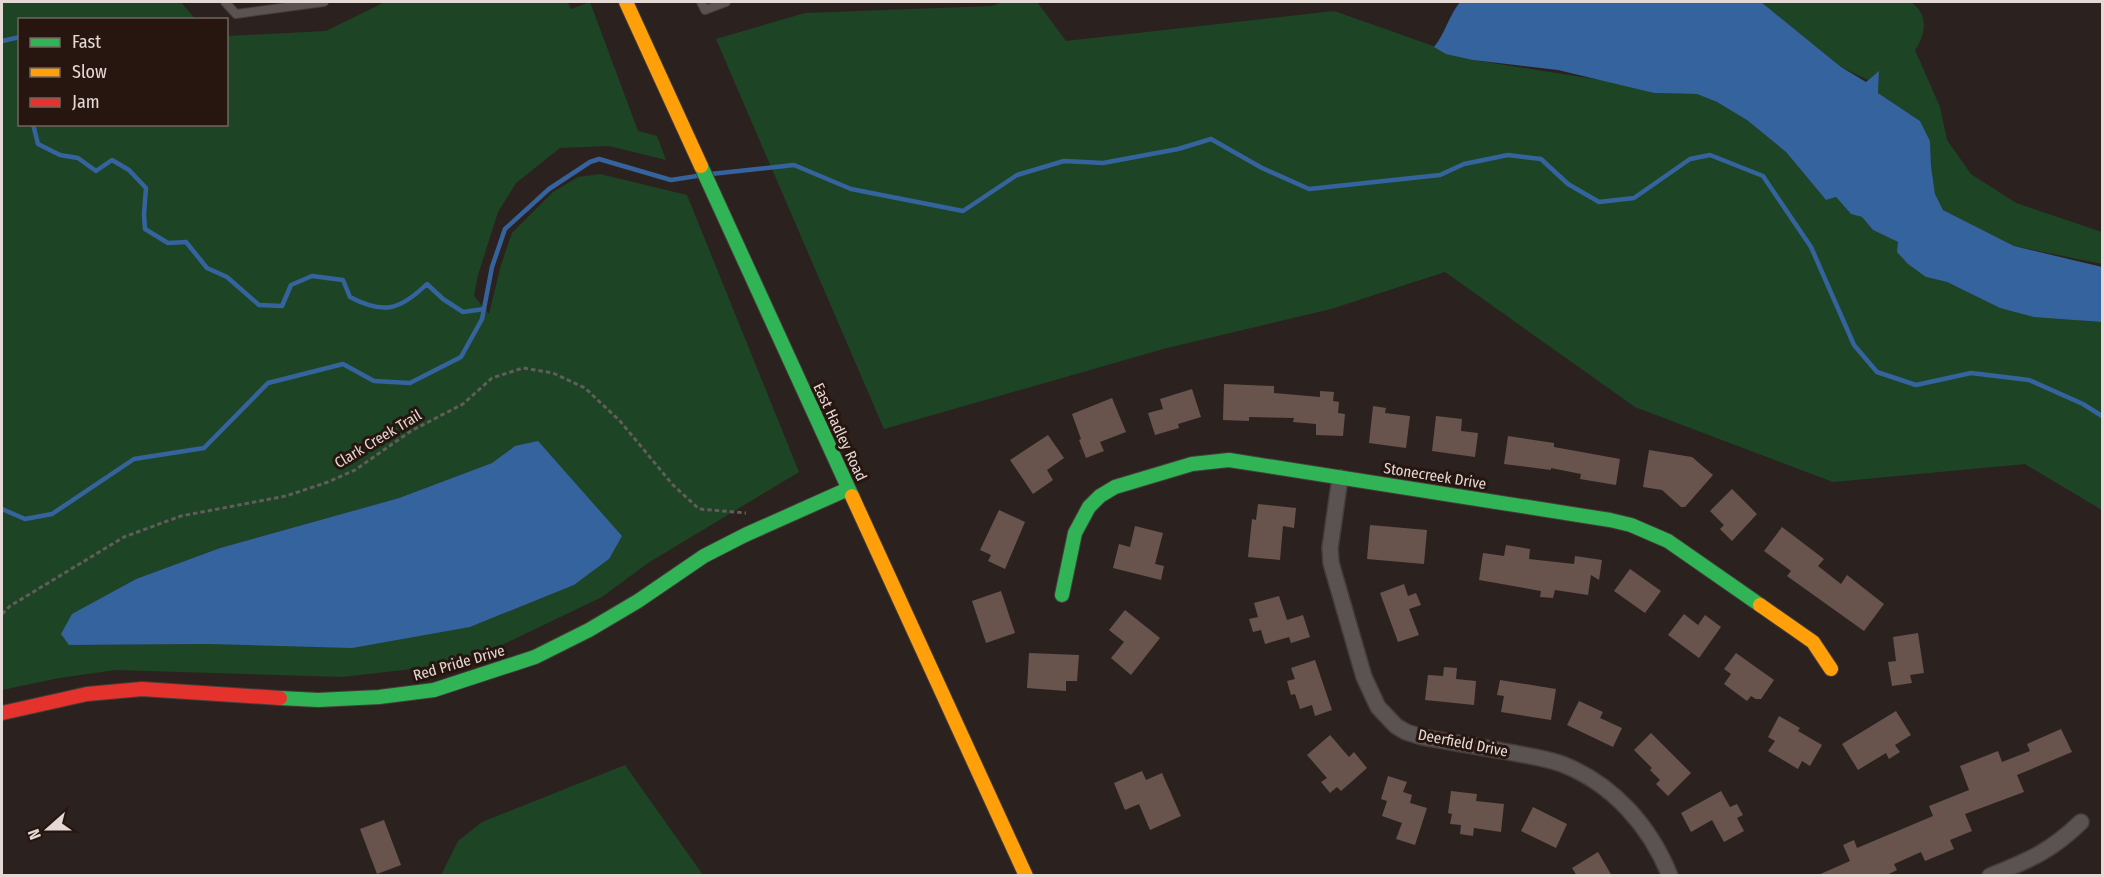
<svg xmlns="http://www.w3.org/2000/svg" width="2104" height="877" font-family="'Fira Sans Condensed',sans-serif">
  <style>
    .green { fill: #1d4525; fill-rule: evenodd }
    .water { fill: #35639d }
    .lines { fill: none; stroke-linecap: round; stroke-linejoin: round }
    .stream { stroke: #35639d; stroke-width: 4.5 }
    .building { fill: #68544d }
    .lane-casing { stroke: #453d3b; stroke-width: 10 }
    .street-casing { stroke: #453d3b; stroke-width: 18 }
    .fast-casing { stroke: #453d3b; stroke-width: 16 }
    .slow-casing { stroke: #453d3b; stroke-width: 16 }
    .jam-casing { stroke: #453d3b; stroke-width: 16 }
    .path { stroke: #625c5a; stroke-width: 3; stroke-dasharray: 4.5 3; stroke-linecap: butt }
    .lane { stroke: #5b5351; stroke-width: 8 }
    .street { stroke: #5b5351; stroke-width: 15 }
    .fast { stroke: #30b455; stroke-width: 14 }
    .slow { stroke: #ff9f0a; stroke-width: 14 }
    .jam { stroke: #e5322d; stroke-width: 14 }
    .labels { text-anchor: middle; dominant-baseline: central; stroke-width: 6; stroke-linejoin: round; paint-order: stroke }
    .street-label { font-size: 15px; fill: #e5d9d5; stroke: #271610 }
  </style>
  <rect width="100%" height="100%" fill="#2b221f"/>
  <g class="green">
    <path d="M2,2H181L195,19L20,20V124H226L227,36L326,31L385,2H568L571,9L590,2L638,131L657,136L666,160L609,146L560,148L516,183L498,212L478,275L474,296L489,314L501,265L512,233L553,192L578,177L600,174L687,195L799,472L648,563L602,597L464,663L342,677L116,670L59,678L2,690ZM515,446L609,559L574,585L470,627L209,644L69,645L73,614L136,579L220,548L399,498L492,463Z"/>
    <path d="M1003,2H1037L1066,41L1334,11L1473,60L1614,82L1654,93L1697,94L1717,102L1747,119L1786,152L1826,200L1836,197L1851,214L1862,217L1873,230L1898,242L1926,277L1947,282L2000,308L2084,321L2102,322V510L2025,464L1833,482L1635,407L1445,272L1331,309L1163,349L884,429L716,39L805,13L992,6Z"/>
    <path d="M1761,2H1911C1929,15 1926,34 1915,50L1940,107L1947,140L1971,174L2016,203L2102,232V264L2014,246L1943,210L1935,194L1931,166L1930,141L1920,121L1878,93L1879,72L1868,80L1841,67Z"/>
    <path d="M625,765L703,875H441L458,841L482,822Z"/>
  </g>
  <g class="water">
    <path d="M1460,2H1761L1841,67L1866,82L1879,71L1878,93L1920,121L1930,141L1931,166L1935,194L1943,210L2014,246L2102,267V322L2034,317L2000,308L1947,282L1926,277L1908,264L1897,252L1898,242L1873,230L1862,217L1851,214L1836,197L1826,200L1786,152L1747,120L1717,102L1697,94L1654,93L1558,70L1473,60L1446,54L1434,47C1446,32 1448,17 1460,2Z"/>
    <path d="M538,441L622,536L609,559L574,585L470,627L352,648L209,644L69,645L61,634L72,614L136,579L220,548L399,498L492,463L515,446Z"/>
  </g>
  <g class="lines">
    <g class="stream">
      <path d="M2,41L20,37"/>
      <path d="M33,124L38,144L60,155L78,158L96,171L112,160L129,170L146,188L144,214L145,229L168,243L186,242L207,268L227,277L259,305L282,306L291,285L312,276L343,280L350,297C384,315 400,310 427,284L443,299L463,312L484,309"/>
      <path d="M711,174L794,165L851,189L963,211L1017,175L1064,161L1103,163L1178,149L1211,139L1262,168L1309,189L1440,175L1464,164L1508,155L1541,159L1568,184L1599,202L1634,198L1690,159L1710,155L1763,176L1811,247L1854,345L1877,372L1916,385L1971,373L2029,380L2083,404L2102,416"/>
      <path d="M2,509L25,519L52,514L134,459L204,448L268,383L343,364L374,381L410,383L461,357L482,319L492,267L505,229L549,189L590,162L599,159L671,180L697,176"/>
    </g>
  </g>
  <g class="building">
    <path d="M1224,384L1274,386V393L1320,397V391L1334,392L1333,401L1339,402L1338,413L1345,414L1343,436L1316,435V424L1293,422L1294,418L1249,417V421L1223,420Z"/>
    <path d="M1192,389L1201,417L1178,424L1179,428L1155,435L1148,413L1163,409L1160,399Z"/>
    <path d="M1112,398L1126,432L1100,442L1104,451L1086,458L1079,440L1081,439L1072,414Z"/>
    <path d="M1373,406L1386,408L1385,413L1410,416L1406,448L1369,443Z"/>
    <path d="M1436,416L1462,419L1461,431L1478,433L1475,457L1432,451Z"/>
    <path d="M1048,435L1064,458L1047,470L1053,480L1033,494L1010,460Z"/>
    <path d="M1508,436L1554,443V447L1620,459L1616,485L1580,479L1581,474L1551,468V470L1504,464Z"/>
    <path d="M1649,450L1692,457L1713,475L1685,507H1681L1662,490L1643,487Z"/>
    <path d="M1732,489L1757,514L1732,541L1720,529L1724,525L1710,511Z"/>
    <path d="M1258,504L1296,508L1294,528L1283,526L1280,560L1248,557L1252,519L1256,520Z"/>
    <path d="M999,510L1025,522L1005,569L988,561L991,555L980,550Z"/>
    <path d="M1370,525L1427,530L1424,564L1367,559Z"/>
    <path d="M1135,526L1163,533L1155,564L1164,566L1161,580L1113,568L1119,544L1130,547Z"/>
    <path d="M1782,527L1824,559L1818,566L1841,584L1847,575L1884,604L1864,631L1787,576L1791,571L1764,551Z"/>
    <path d="M1506,545L1530,549L1529,559L1574,564L1575,556L1602,560L1599,580L1591,575L1588,595L1555,590L1553,598L1540,597L1541,591L1479,580L1483,553L1504,556Z"/>
    <path d="M1630,569L1661,591L1645,613L1614,591Z"/>
    <path d="M1404,584L1408,596L1416,593L1421,605L1409,609L1419,635L1398,642L1380,593Z"/>
    <path d="M1001,591L1015,633L986,643L972,601Z"/>
    <path d="M1279,596L1287,620L1303,615L1310,637L1291,643L1289,637L1265,644L1261,630L1253,632L1249,619L1258,617L1254,603Z"/>
    <path d="M1125,610L1160,638L1131,675L1111,658L1124,642L1109,630Z"/>
    <path d="M1684,614L1698,625L1705,615L1721,627L1699,658L1668,635Z"/>
    <path d="M1918,633L1924,673L1910,675L1912,683L1892,686L1888,662L1896,661L1893,637Z"/>
    <path d="M1029,653L1079,655L1077,681H1066V691L1027,688Z"/>
    <path d="M1736,653L1774,680L1761,699H1756L1751,696L1747,701L1724,684L1731,674L1724,669Z"/>
    <path d="M1315,660L1332,710L1315,716L1312,705L1300,709L1295,694L1291,695L1287,681L1295,679L1291,668Z"/>
    <path d="M1444,667L1457,668L1456,679L1476,681L1474,705L1425,700L1428,675L1443,676Z"/>
    <path d="M1500,680L1556,689L1551,720L1501,712L1504,696L1497,695Z"/>
    <path d="M1579,701L1603,712L1600,718L1622,728L1613,747L1567,725Z"/>
    <path d="M1896,711L1911,735L1895,745L1900,752L1889,759L1886,753L1858,770L1842,744Z"/>
    <path d="M1779,716L1800,728L1798,731L1822,745L1810,766L1802,761L1798,769L1768,751L1775,741L1768,737Z"/>
    <path d="M2061,729L2072,752L2017,775L2024,792L1965,814L1972,831L1950,840L1954,849L1925,861L1921,852L1894,864L1897,870L1885,876H1816L1850,861L1843,845L1854,840L1857,848L1933,816L1929,806L1969,790L1960,766L1998,751L2002,762L2030,751L2027,744Z"/>
    <path d="M1651,733L1691,773L1668,796L1656,784L1660,780L1650,770L1652,768L1634,750Z"/>
    <path d="M1330,735L1349,757L1354,752L1367,768L1341,791L1337,787L1330,793L1321,782L1327,778L1307,755Z"/>
    <path d="M1142,771L1146,780L1162,773L1181,816L1150,830L1139,804L1125,810L1114,783Z"/>
    <path d="M1388,776L1407,782L1403,792L1412,795L1410,803L1427,808L1415,845L1396,839L1402,823L1382,816L1387,801L1381,799Z"/>
    <path d="M1451,791L1477,794L1476,801L1504,804L1501,832L1474,828L1473,836L1460,834L1461,825L1450,824L1452,814L1448,813Z"/>
    <path d="M1721,791L1730,807L1737,804L1743,815L1737,818L1744,831L1724,842L1712,820L1691,832L1681,813Z"/>
    <path d="M1533,807L1567,824L1556,848L1521,831Z"/>
    <path d="M384,820L401,865L377,874L360,829Z"/>
    <path d="M1598,852L1612,876H1577L1572,868Z"/>
  </g>
  <g class="lines">
    <g class="lane-casing">
      <g id="lane">
        <path d="M225,2L236,14L324,2"/>
        <path d="M701,2L705,10L726,2"/>
      </g>
    </g>
    <g class="street-casing">
      <g id="street">
        <path d="M1340,478L1330,548L1331,563L1364,677L1378,707L1396,726L1406,732L1422,737C1449,742 1476,746 1503,751C1523,755 1543,757 1562,764C1613,784 1650,826 1670,876"/>
        <path d="M1990,876C2029,860 2050,852 2081,822"/>
      </g>
    </g>
    <g class="fast-casing">
      <g id="fast">
        <path d="M701,166L852,496"/>
        <path d="M1062,595L1075,533L1089,507L1100,496L1115,487L1192,464L1229,460L1610,520L1631,525L1668,541L1760,605"/>
        <path d="M280,698L318,700L379,697L434,690L535,657L589,630L638,601L704,556L745,535L848,489"/>
      </g>
    </g>
    <g class="slow-casing">
      <g id="slow">
        <path d="M626,2L701,166"/>
        <path d="M852,496L1026,876"/>
        <path d="M1760,605L1813,642L1831,669"/>
      </g>
    </g>
    <g class="jam-casing">
      <path id="jam" d="M2,713L87,694L142,689L280,698"/>
    </g>
    <path class="path" d="M2,614L10,606L124,537L181,516L286,496L328,482L355,470L411,431L463,404L492,378L523,368L553,373L585,388L620,421L673,485L699,509L746,513"/>
    <use href="#lane" class="lane"/>
    <use href="#street" class="street"/>
    <use href="#fast" class="fast"/>
    <use href="#slow" class="slow"/>
    <use href="#jam" class="jam"/>
  </g>
  <g class="labels">
    <g class="street-label">
      <text transform="translate(840 432) rotate(65)">East Hadley Road</text>
      <text transform="translate(378 439) rotate(-31)">Clark Creek Trail</text>
      <text transform="translate(1435 476) rotate(9)">Stonecreek Drive</text>
      <text transform="translate(459 663) rotate(-16)">Red Pride Drive</text>
      <text transform="translate(1463 743) rotate(11)">Deerfield Drive</text>
    </g>
  </g>
  <rect width="2104" height="877" fill="none" stroke="#e5d9d5" stroke-width="6"/>
  <rect x="18" y="18" width="210" height="108" fill="#271610" stroke="#73645f" stroke-width="1.5"/>
  <rect x="30" y="38" width="30" height="9" fill="#30b455" stroke="#73645f" stroke-width="1.5"/>
  <text x="72" y="48" font-size="18" fill="#e5d9d5">Fast</text>
  <rect x="30" y="68" width="30" height="9" fill="#ff9f0a" stroke="#73645f" stroke-width="1.5"/>
  <text x="72" y="78" font-size="18" fill="#e5d9d5">Slow</text>
  <rect x="30" y="98" width="30" height="9" fill="#e5322d" stroke="#73645f" stroke-width="1.5"/>
  <text x="72" y="108" font-size="18" fill="#e5d9d5">Jam</text>
  <g transform="translate(48 829) rotate(249)" stroke="#271610" stroke-width="4.5" paint-order="stroke">
  <path d="M0-4.5L10 22L0 15L-10 22Z" fill="#e5d9d5"/>
  <text y="-9" font-size="16" font-weight="bold" text-anchor="middle" fill="#e5d9d5">N</text>
  </g>
</svg>
